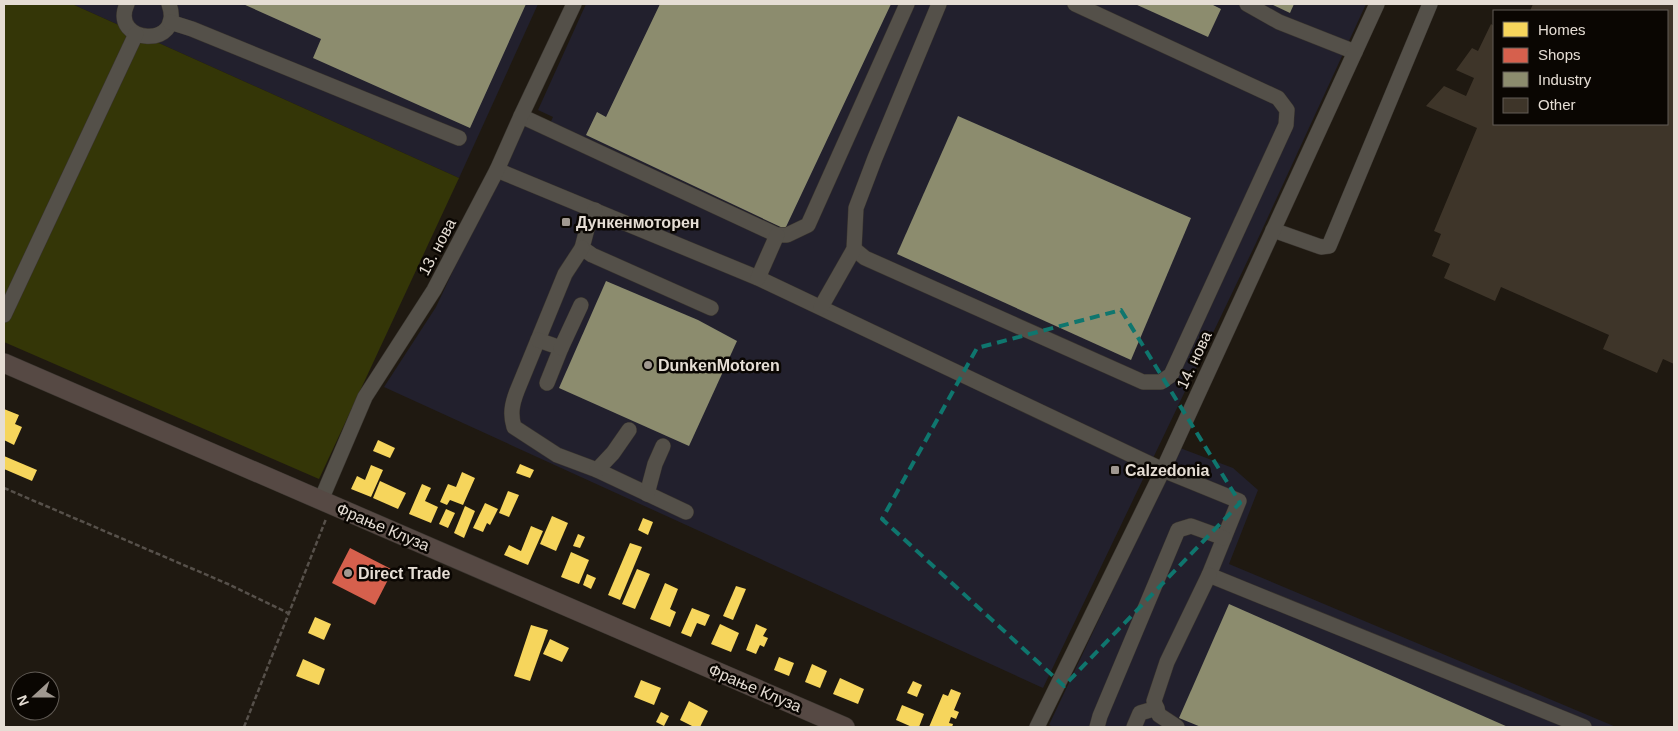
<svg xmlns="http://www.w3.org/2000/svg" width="1678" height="731" font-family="Arial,sans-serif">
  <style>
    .industrial { fill: #22202d }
    .green { fill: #343607 }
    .homes { fill: #f6d55c }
    .shops { fill: #d6604d }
    .industry { fill: #8c8c6e }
    .building { fill: #3e3529 }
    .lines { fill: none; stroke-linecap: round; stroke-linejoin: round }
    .minor-casing { stroke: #39342e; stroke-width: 16 }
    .major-casing { stroke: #39342e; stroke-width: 20 }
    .path { stroke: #56504a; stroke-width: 2.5; stroke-dasharray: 5 2.5; stroke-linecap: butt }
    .minor { stroke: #545049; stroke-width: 15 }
    .major { stroke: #564944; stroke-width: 19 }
    .marked { fill: none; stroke: #0f766e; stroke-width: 4; stroke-dasharray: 10 6; stroke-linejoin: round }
    .poi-dot { fill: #a09890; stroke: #0a0602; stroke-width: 2 }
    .labels { text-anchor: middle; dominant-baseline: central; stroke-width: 5; stroke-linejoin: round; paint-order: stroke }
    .poi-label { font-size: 16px; font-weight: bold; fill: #e5ddd4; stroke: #0a0602; text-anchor: start }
    .street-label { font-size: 16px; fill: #e5ddd4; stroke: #0a0602 }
  </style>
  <rect width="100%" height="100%" fill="#1f1911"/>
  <g class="industrial">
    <path d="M72,4H538L459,178Z"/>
    <path d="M586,4H1366L1256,243L1043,688L384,387L436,307L523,122L546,132L553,117L538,110Z"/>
    <path d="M1180,448L1233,468L1258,490L1229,564L1616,727H1054L1049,725Z"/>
  </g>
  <path class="green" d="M4,4H72L459,178L319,479L4,342Z"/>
  <g class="homes">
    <path d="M4,409L19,415L15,424L22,427L14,445L4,440Z"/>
    <path d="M378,440L395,448L390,458L373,451Z"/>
    <path d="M4,456L37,470L32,481L4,469Z"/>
    <path d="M520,464L534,470L530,478L516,473Z"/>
    <path d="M371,465L383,470L371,497L351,489L357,476L365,480Z"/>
    <path d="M462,472L475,478L463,505L450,500L447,505L440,502L448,484L456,487Z"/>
    <path d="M380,481L406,493L398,509L373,498Z"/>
    <path d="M422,484L431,488L425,501L438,507L431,523L409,514Z"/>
    <path d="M508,491L519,495L509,517L499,513Z"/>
    <path d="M485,503L498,509L490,525L487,523L483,532L473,528Z"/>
    <path d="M465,506L475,511L464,538L454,533Z"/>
    <path d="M446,509L455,513L448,528L439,524Z"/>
    <path d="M552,516L568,523L556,551L540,544Z"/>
    <path d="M643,518L653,522L648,535L638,530Z"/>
    <path d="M531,526L543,531L528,565L504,555L509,545L521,551Z"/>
    <path d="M578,534L585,537L580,548L573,546Z"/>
    <path d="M630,543L642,547L620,600L608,595Z"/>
    <path d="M571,552L589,560L579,584L561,577Z"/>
    <path d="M637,569L650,574L635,609L622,604Z"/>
    <path d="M587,574L596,578L591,589L583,585Z"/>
    <path d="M665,583L678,589L670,609L676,612L670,627L650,619Z"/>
    <path d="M736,586L746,589L733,620L723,616Z"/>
    <path d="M692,608L710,615L705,626L697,623L691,637L681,633Z"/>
    <path d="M315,617L331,624L324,640L308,633Z"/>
    <path d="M720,624L739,633L731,652L711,644Z"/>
    <path d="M756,624L767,629L763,636L768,638L764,647L760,645L756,654L746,650Z"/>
    <path d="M531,625L548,630L530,681L514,676Z"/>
    <path d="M550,639L569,648L562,662L543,654Z"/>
    <path d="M779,657L794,663L789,676L774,670Z"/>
    <path d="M303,659L325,669L319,685L296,676Z"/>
    <path d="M812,664L827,671L820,688L805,682Z"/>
    <path d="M840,678L864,689L858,704L833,694Z"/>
    <path d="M641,680L661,688L654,705L634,697Z"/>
    <path d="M913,681L922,685L917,697L907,693Z"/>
    <path d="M951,689L961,693L954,710L959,712L956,719L951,717L949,723L953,724L952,727H929L943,694L948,696Z"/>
    <path d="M689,701L708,711L700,727H694L680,720Z"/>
    <path d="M902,705L924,714L919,727H912L896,720Z"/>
    <path d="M661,712L669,716L664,726L656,722Z"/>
  </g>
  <path class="shops" d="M350,548L393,570L375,605L332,583Z"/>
  <g class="industry">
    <path d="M243,4H526L470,128L313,58L321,39Z"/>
    <path d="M660,4H891L785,229L586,135L597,112L606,117Z"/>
    <path d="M1135,4H1211L1221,9L1208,37Z"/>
    <path d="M1271,4H1294L1290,13Z"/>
    <path d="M958,116L1191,218L1131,360L897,254Z"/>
    <path d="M606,281L698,320L737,341L689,446L559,388Z"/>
    <path d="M1229,604L1508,727H1201L1179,718Z"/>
  </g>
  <path class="building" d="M1533,4H1674V364L1663,359L1657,373L1603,349L1609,335L1501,287L1495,301L1444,278L1450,264L1432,256L1441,234L1434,231L1477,128L1426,106L1444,86L1466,96L1474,78L1456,70L1472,48L1478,51L1491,24L1494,26V124H1667V11H1530Z"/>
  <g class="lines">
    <g class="minor-casing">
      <g id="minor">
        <path d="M127,4C109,44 185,50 169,4"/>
        <path d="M1247,4L1279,22L1355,52"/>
        <path d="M170,22L192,29L459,138"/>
        <path d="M521,116L777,235H787L808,225L907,4"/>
        <path d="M497,170L758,278L1163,470L1239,501L1209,575L1584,727"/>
        <path d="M595,210L587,229L582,248L592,255L711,308"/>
        <path d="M1273,230L1321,247L1329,246L1430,4"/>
        <path d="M582,248L565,274L517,391C512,404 510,414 514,427L557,455L597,470L686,512"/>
        <path d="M854,249L865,258L1143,382H1161L1171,375L1286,125L1287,110L1278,98L1075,4"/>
        <path d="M758,278L777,235"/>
        <path d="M821,307L854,249L856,208L875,158L939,4"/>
        <path d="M4,315L136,34"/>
        <path d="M538,340L561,348L547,383"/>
        <path d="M561,348L581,305"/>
        <path d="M597,470L613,453L629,430"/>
        <path d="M647,494L655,464L663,446"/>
        <path d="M321,500L365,397L434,290L497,170L521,116L574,4"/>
        <path d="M1037,727L1163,470L1377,4"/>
        <path d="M1097,727L1100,716L1178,530L1191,526L1224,538"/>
        <path d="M1134,727L1140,713L1157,708"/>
        <path d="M1177,727L1159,715L1154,701L1167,662L1209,575"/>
      </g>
    </g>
    <g class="major-casing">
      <path id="major" d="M4,363L845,727"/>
    </g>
    <g class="path">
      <path d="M4,488L228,584L288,613"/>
      <path d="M244,727L326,519"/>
    </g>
    <use href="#minor" class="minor"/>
    <use href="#major" class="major"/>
  </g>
  <path class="marked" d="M1121,310L1240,503L1064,686L882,519L977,348Z"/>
  <g class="poi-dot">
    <rect x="561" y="217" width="10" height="10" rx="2.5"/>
    <circle cx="648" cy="365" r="5"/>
    <rect x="1110" y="465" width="10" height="10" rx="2.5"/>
    <circle cx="348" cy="573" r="5"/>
  </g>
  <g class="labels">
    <g class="poi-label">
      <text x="576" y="222">Дункенмоторен</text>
      <text x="658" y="365">DunkenMotoren</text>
      <text x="1125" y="470">Calzedonia</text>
      <text x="358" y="573">Direct Trade</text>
    </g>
    <g class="street-label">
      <text transform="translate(437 247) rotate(-62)">13. нова</text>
      <text transform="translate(1194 360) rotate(-65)">14. нова</text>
      <text transform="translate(383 527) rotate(23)">Фрање Клуза</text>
      <text transform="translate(755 688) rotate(23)">Фрање Клуза</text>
    </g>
  </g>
  <rect width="1678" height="731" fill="none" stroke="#e5ddd4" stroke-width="10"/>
  <rect x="1493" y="10" width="175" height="115" fill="#0a0602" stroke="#625c56"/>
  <rect x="1503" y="22" width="25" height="15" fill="#f6d55c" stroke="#625c56"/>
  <text x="1538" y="35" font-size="15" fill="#e5ddd4">Homes</text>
  <rect x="1503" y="48" width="25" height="15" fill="#d6604d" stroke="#625c56"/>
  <text x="1538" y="60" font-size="15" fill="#e5ddd4">Shops</text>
  <rect x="1503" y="72" width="25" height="15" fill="#8c8c6e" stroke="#625c56"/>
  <text x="1538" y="85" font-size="15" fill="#e5ddd4">Industry</text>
  <rect x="1503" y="98" width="25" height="15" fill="#3e3529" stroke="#625c56"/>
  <text x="1538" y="110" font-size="15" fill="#e5ddd4">Other</text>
  <g transform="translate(35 696) rotate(249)"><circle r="24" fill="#0a0602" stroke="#625c56"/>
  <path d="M0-4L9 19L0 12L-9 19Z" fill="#a09890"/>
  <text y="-8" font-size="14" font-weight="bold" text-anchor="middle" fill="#e5ddd4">N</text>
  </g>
</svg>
